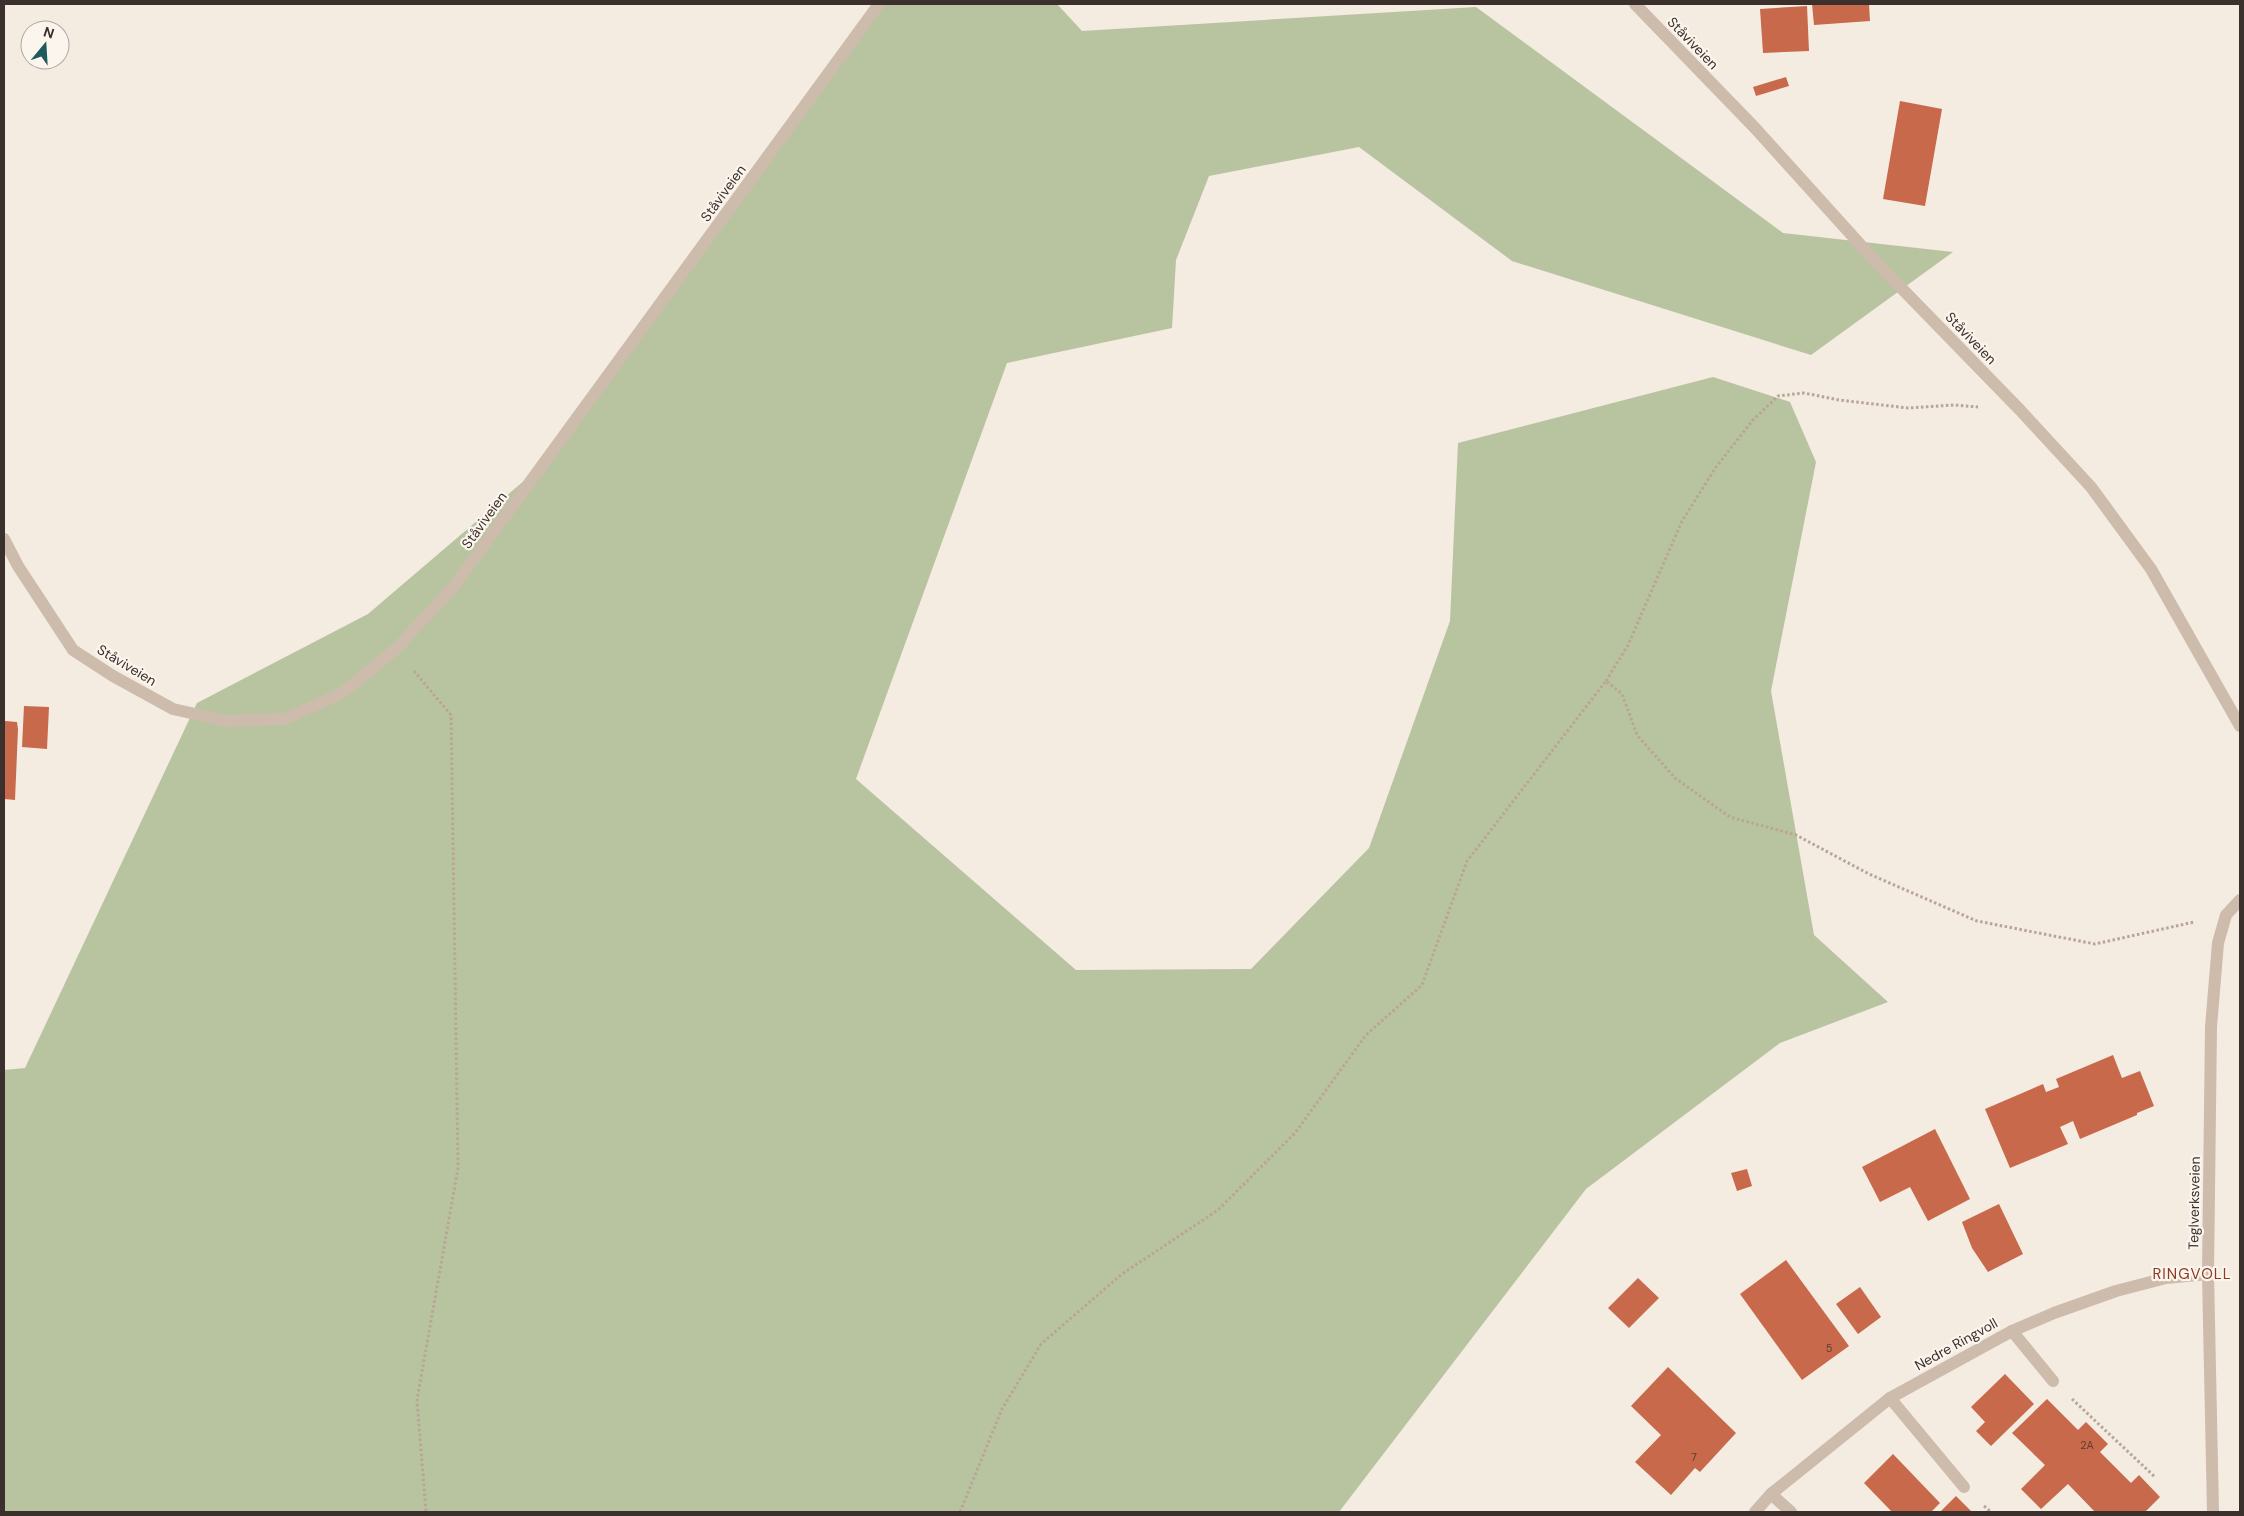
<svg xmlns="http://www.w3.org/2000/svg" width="2244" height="1516" font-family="'DM Sans',sans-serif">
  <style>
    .green { fill: #b8c4a0 }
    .building { fill: #c8694b }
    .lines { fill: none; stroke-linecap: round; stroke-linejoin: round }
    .path { stroke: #b9a596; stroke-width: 3; stroke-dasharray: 2.5 2.5; stroke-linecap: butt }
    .service { stroke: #cdbbac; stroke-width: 12 }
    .minor { stroke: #cdbbac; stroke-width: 12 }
    .labels { text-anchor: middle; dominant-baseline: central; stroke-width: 4.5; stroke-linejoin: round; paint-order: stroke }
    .number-label { font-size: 11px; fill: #5e3e33 }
    .street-label { font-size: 14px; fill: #3b302b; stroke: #fbf5ee }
    .neighbourhood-label { font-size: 15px; letter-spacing: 1px; fill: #8c3b22; stroke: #fbf5ee }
  </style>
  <rect width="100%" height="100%" fill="#f4ebe1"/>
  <path class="green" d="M879,4H1057L1082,31L1476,7L1783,233L1953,252L1811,355L1512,261L1359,147L1209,176L1176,260L1172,328L1007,363L856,779L1076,970L1251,969L1369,848L1450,621L1458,443L1713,377L1790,402L1816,462L1771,691L1814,935L1888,1002L1780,1043L1586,1189L1339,1512H4V1070L25,1068L197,703L368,614L546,462Z"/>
  <g class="building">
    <path d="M1812,4H1869L1870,21L1814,25Z"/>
    <path d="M1807,6L1809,51L1763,53L1760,9Z"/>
    <path d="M1786,77L1789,86L1756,96L1753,87Z"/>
    <path d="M1900,101L1942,109L1925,206L1883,199Z"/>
    <path d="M24,706L49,707L47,749L22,747Z"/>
    <path d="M5,721L17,722L18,729L15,800L4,799Z"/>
    <path d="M2113,1055L2122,1078L2140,1071L2154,1106L2137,1113V1115L2080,1139L2073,1121L2060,1127L2068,1144L2010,1168L1985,1109L2043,1084L2046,1092L2059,1087L2056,1079Z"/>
    <path d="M1935,1129L1970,1199L1928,1221L1910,1187L1880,1202L1862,1167Z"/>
    <path d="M1747,1169L1752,1186L1737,1191L1731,1173Z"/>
    <path d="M1999,1204L2023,1254L1988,1272L1972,1248L1962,1222Z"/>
    <path d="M1786,1260L1849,1346L1802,1380L1740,1294Z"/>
    <path d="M1638,1278L1659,1298L1629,1328L1608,1308Z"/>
    <path d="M1860,1287L1881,1317L1858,1334L1836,1304Z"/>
    <path d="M1668,1367L1736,1433L1700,1472L1695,1468L1671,1495L1635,1462L1661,1435L1631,1406Z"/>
    <path d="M2005,1374L2034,1404L1991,1446L1976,1431L1985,1422L1971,1407Z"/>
    <path d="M2047,1399L2078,1430L2086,1422L2108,1444L2100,1452L2131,1483L2139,1475L2160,1497L2145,1512H2095L2068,1484L2041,1509L2021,1489L2045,1465L2012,1433Z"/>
    <path d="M1893,1454L1940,1503L1931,1512H1892L1864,1483Z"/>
    <path d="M1956,1496L1972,1512H1940Z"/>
  </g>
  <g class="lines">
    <g class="path">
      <path d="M414,671L451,715L458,1168L417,1400L426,1512"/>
      <path d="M1606,681L1628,645L1682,521L1716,467L1753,420L1778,396L1804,393L1839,400L1908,408L1954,405L1978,407"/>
      <path d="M2072,1399L2155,1477"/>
      <path d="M1984,1506L1991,1512"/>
      <path d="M960,1512L1002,1409L1041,1344L1122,1274L1218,1210L1295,1133L1366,1035L1422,985L1467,861L1606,681L1622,694L1637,735L1675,778L1730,817L1796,835L1869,874L1977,921L2095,944L2194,922"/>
    </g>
    <g class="service">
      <path d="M2012,1331L2053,1381"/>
      <path d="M1890,1398L1964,1487"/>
      <path d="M1771,1494L1791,1512"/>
    </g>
    <g class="minor">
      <path d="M1635,4L1755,128L1876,262L2020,410L2091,487L2151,569L2240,726"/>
      <path d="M4,539L18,566L73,650L113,676L173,709L226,721L285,719L342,693L396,649L454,586L879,4"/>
      <path d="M1755,1512L1771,1494L1890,1398L2012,1331L2054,1313L2116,1291L2166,1278L2208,1274"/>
      <path d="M2213,1512L2208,1274L2211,1027L2218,943L2226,915L2240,900"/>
    </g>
  </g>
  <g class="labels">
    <g class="number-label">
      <text x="1829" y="1348">5</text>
      <text x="2087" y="1445">2A</text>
      <text x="1694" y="1457">7</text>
    </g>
    <g class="street-label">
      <text transform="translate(1693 43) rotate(46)">Ståviveien</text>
      <text transform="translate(723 193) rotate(-54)">Ståviveien</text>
      <text transform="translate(1971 338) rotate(46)">Ståviveien</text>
      <text transform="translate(484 520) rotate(-54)">Ståviveien</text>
      <text transform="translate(127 665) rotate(31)">Ståviveien</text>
      <text transform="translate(2194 1203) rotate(-89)">Teglverksveien</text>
      <text transform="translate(1956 1344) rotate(-29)">Nedre Ringvoll</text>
    </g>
    <g class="neighbourhood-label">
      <text x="2192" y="1274">RINGVOLL</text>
    </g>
  </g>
  <rect width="2244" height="1516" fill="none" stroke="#3b302b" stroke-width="10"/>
  <g transform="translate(45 45) rotate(18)"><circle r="24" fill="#fbf5ee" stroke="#aea6a0"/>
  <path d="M0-4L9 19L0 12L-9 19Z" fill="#1f5a5e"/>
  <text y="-8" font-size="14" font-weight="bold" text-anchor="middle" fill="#3b302b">N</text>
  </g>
</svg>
